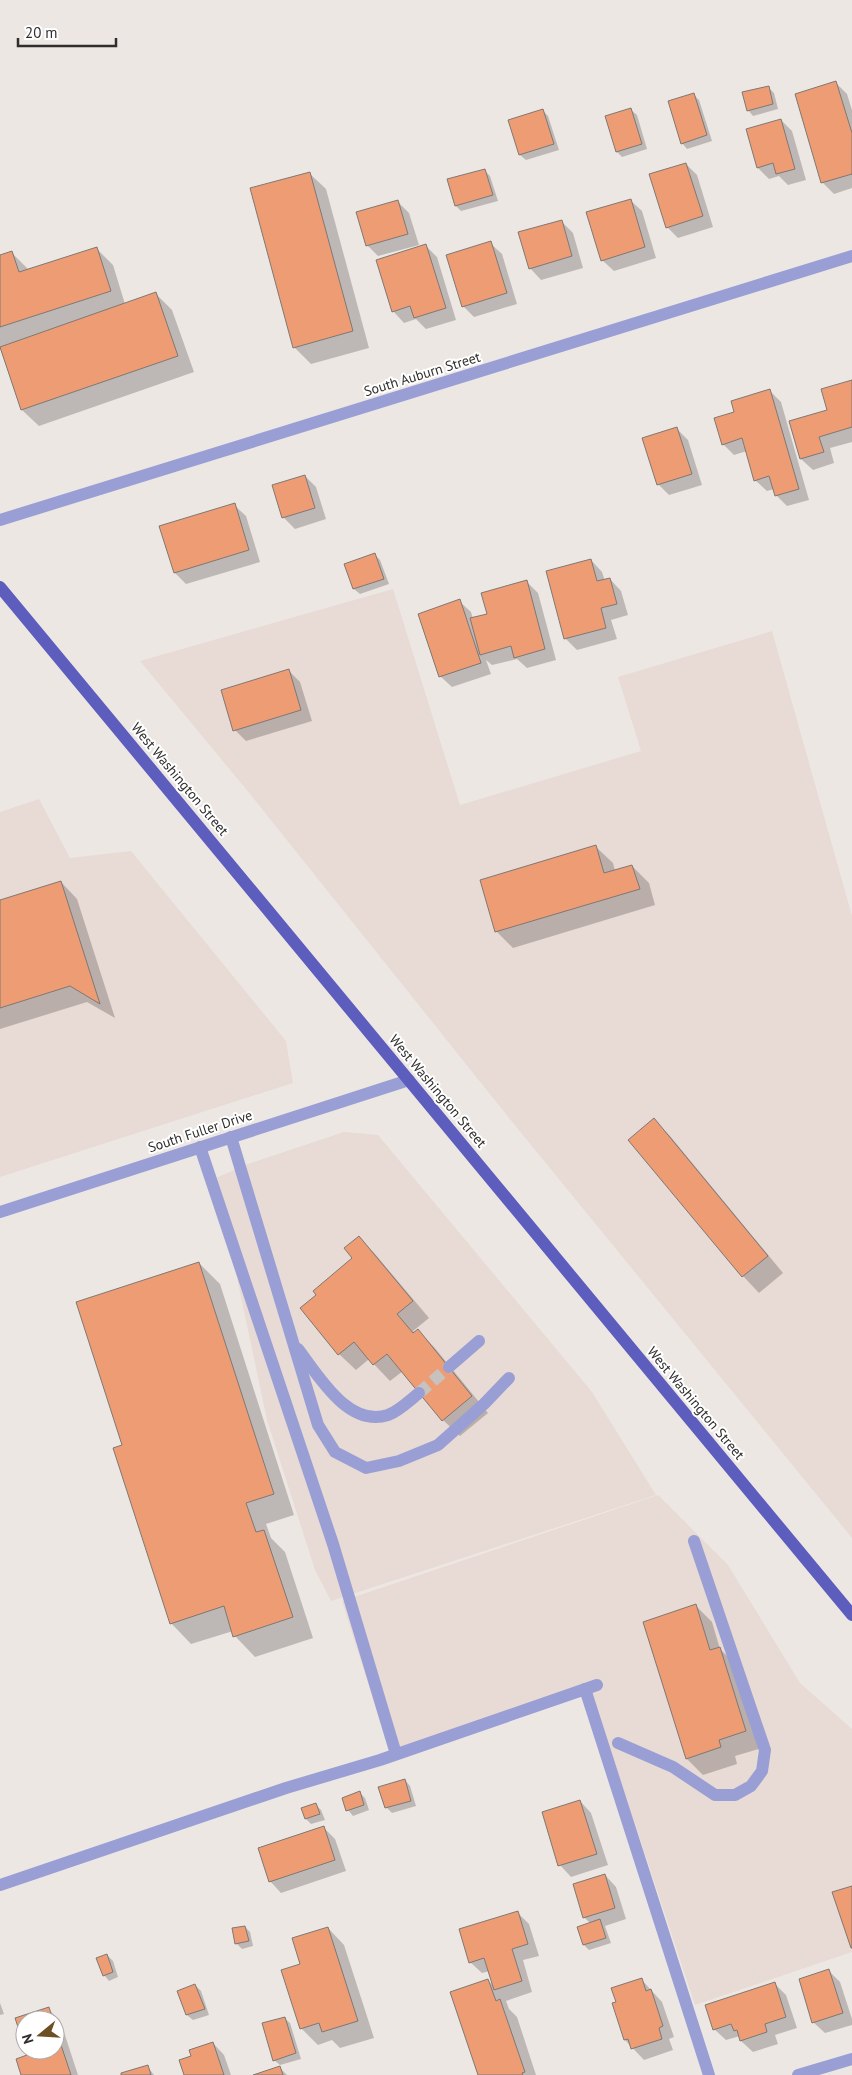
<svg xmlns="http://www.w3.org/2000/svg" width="852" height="2075" font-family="'PT Sans',sans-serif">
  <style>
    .built { fill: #e8dad4 }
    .shadow { fill: #0003 }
    .building { fill: #ed9c73; stroke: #7e7875 }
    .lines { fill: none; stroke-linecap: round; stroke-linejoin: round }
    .minor-tunnel { stroke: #c7c2bf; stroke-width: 12; stroke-dasharray: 12 6; stroke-linecap: butt }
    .minor { stroke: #999fd4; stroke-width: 12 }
    .major { stroke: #5c5dbd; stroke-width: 12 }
    .labels { text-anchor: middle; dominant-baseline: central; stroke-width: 4; stroke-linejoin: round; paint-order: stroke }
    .street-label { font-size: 14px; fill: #302e2d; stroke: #fff }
  </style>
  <rect width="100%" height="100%" fill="#ede7e3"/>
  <g class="built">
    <path d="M393,589L460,805L641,751L618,677L772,631L852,916V1538L509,1118L250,794L140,661Z"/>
    <path d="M39,799L70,858L131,851L286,1041L293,1083L0,1177V812Z"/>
    <path d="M344,1132L378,1135L592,1392L656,1495L331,1601L315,1570L267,1420L216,1178L248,1164Z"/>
    <path d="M658,1495L728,1565L800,1683L852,1729V1952L695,2005L588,1682L390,1753L342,1601Z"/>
  </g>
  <g class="shadow">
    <path d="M836,83L847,94L852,110V188L834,194L822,182Z"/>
    <path d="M768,87L774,93L778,109L753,116L748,110Z"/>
    <path d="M694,95L699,100L712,141L687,149L682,143Z"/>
    <path d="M542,110L548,116L559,150L526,160L520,155L510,121Z"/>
    <path d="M631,110L637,115L647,149L622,157L617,152Z"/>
    <path d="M781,120L792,131L806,180L788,185L779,176L769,179L758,168Z"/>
    <path d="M686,164L697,175L713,227L678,238L667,227Z"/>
    <path d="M484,170L490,176L498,201L461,211L456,206Z"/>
    <path d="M309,173L326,189L369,348L311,364L294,347Z"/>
    <path d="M630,200L642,211L656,258L614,271L602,260Z"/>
    <path d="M398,202L409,213L419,245L378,256L367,245Z"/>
    <path d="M561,221L573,233L583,268L541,280L530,268Z"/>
    <path d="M490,243L502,254L517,304L474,317L463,306Z"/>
    <path d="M426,246L437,257L456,320L426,329L416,319L404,323L393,311Z"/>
    <path d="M97,249L113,265L125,304L156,294L172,310L194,372L39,426L22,410L0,348V256L12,253L28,269Z"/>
    <path d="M852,381V442L830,448L834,463L813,470L801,459L829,411Z"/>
    <path d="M770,391L781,402L809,500L787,506L776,495L774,489L767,491L755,480L747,451L734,455L723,444L736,413Z"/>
    <path d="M677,429L688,440L702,485L669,495L658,484Z"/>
    <path d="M305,476L316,487L326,519L295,529L283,517Z"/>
    <path d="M234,505L246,516L260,562L186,584L175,573L161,527Z"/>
    <path d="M375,555L380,560L389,584L360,594L354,589L346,565Z"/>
    <path d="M591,560L602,572L605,581L610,579L621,591L628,615L611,620L617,639L577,650L565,638Z"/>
    <path d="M527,582L538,593L556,660L527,668L517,659L492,665L486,660L491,674L452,687L440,676L459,601L471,612L473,619L489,615Z"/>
    <path d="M288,670L300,682L312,721L246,741L235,730Z"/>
    <path d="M596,847L613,863L615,871L632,866L649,883L655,905L513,948L496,931Z"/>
    <path d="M61,882L77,899L115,1018L87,1002L0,1029V902Z"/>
    <path d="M654,1120L670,1136L783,1273L759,1293L743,1276L630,1140Z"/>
    <path d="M359,1238L375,1254L429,1318L413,1331L415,1333L418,1331L434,1347L488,1413L460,1436L443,1420L403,1371L390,1381L369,1359L356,1370L339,1354L318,1295L354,1258Z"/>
    <path d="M199,1263L220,1284L294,1515L266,1524L271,1538L285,1552L313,1638L255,1657L235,1636L233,1631L191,1644L171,1623L124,1446Z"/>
    <path d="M696,1606L712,1622L720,1649L736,1665L762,1748L735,1756L737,1764L703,1775L687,1759Z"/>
    <path d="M405,1780L410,1786L416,1806L392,1813L387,1808L380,1788Z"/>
    <path d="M360,1793L365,1798L369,1810L353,1816L348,1810Z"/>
    <path d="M580,1801L591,1813L608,1865L571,1877L560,1865Z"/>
    <path d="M316,1805L321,1810L325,1820L311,1824L306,1819Z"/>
    <path d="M324,1828L335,1839L346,1871L281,1893L270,1881Z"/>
    <path d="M605,1875L616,1887L626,1919L605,1926L611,1943L589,1950L584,1945L591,1924L584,1917Z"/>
    <path d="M517,1912L529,1924L539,1956L523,1960L532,1992L506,2001L509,2009L517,2017L536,2075H479L488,1980L495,1988L490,1971L482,1973L470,1962Z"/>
    <path d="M245,1927L250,1932L253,1946L242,1949L236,1943Z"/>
    <path d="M328,1928L344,1945L374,2038L340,2048L332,2040L318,2045L301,2028V1964Z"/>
    <path d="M107,1955L113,1961L118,1977L109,1981L104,1975Z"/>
    <path d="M829,1971L840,1982L852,2019V2025L825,2033L813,2022Z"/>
    <path d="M641,1979L662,2002L674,2037L669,2039L673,2050L644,2060L625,2040L617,2002Z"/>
    <path d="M775,1984L786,1995L797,2028L775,2035L778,2044L753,2052L741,2041L740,2036L726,2040L714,2029Z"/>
    <path d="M195,1985L201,1991L209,2015L193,2020L187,2015L179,1992Z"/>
    <path d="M0,2003L4,2014L0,2015Z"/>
    <path d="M48,2009L60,2020L78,2075H22L29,2056L27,2050H55V2020H25V2044L17,2019Z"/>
    <path d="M284,2018L290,2023L301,2059L280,2065L274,2060Z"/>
    <path d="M213,2043L224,2055L231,2075H185L193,2056Z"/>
    <path d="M147,2066L154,2075H123Z"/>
    <path d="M280,2068L287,2075H256Z"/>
  </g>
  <g class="building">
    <path d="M836,81L852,133V174L821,183L795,94Z"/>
    <path d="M769,86L773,104L747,111L742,92Z"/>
    <path d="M694,93L707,135L681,144L668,101Z"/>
    <path d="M631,108L642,144L616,152L605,116Z"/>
    <path d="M543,109L554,144L519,155L508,120Z"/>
    <path d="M781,119L795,169L776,174L773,163L757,168L746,129Z"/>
    <path d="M686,163L703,216L666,228L649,174Z"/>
    <path d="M485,169L493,195L455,206L447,179Z"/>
    <path d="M310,172L353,331L293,348L250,188Z"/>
    <path d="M631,199L645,247L601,261L586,212Z"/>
    <path d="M398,200L408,234L366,246L356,212Z"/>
    <path d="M562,220L572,256L529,269L518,232Z"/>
    <path d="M491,241L507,293L462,307L446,255Z"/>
    <path d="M426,244L446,308L414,318L410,306L392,312L376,260Z"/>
    <path d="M97,247L111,291L0,327V255L12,251L19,272Z"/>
    <path d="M156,292L178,356L21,410L0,347Z"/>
    <path d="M852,380V427L819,437L824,452L800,459L789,421L827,410L821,389Z"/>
    <path d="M770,389L799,489L775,496L769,476L754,481L742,438L722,445L714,418L734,412L731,401Z"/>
    <path d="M677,427L692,474L657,485L642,438Z"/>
    <path d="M305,475L315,508L282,518L272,485Z"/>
    <path d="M235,503L249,550L174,573L159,526Z"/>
    <path d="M375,553L384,579L353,589L344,564Z"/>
    <path d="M591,559L597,581L610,578L617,604L601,608L606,628L564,639L546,571Z"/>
    <path d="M527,580L545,649L514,658L511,646L480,655L470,618L487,614L481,593Z"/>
    <path d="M460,599L481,663L439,677L418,614Z"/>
    <path d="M289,669L301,710L233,731L221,690Z"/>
    <path d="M596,845L604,873L632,865L640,889L495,932L480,880Z"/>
    <path d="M61,881L100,1004L70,986L0,1008V900Z"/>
    <path d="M654,1118L768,1256L742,1277L628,1140Z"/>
    <path d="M359,1236L413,1301L397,1314L413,1333L418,1329L472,1396L442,1421L387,1354L373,1365L354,1342L338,1355L300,1308L316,1295L313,1291L352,1258L344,1248Z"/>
    <path d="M199,1262L274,1494L246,1503L256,1532L264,1530L293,1617L233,1637L224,1606L170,1624L113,1448L122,1445L76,1302Z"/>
    <path d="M696,1604L710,1650L720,1647L746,1731L719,1740L721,1747L686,1759L643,1622Z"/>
    <path d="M405,1779L411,1801L385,1808L378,1787Z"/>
    <path d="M360,1791L364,1805L346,1811L342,1798Z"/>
    <path d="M580,1800L597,1854L558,1866L542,1812Z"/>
    <path d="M316,1803L320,1814L305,1819L301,1808Z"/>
    <path d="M324,1826L335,1860L269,1882L258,1848Z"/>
    <path d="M605,1874L615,1908L583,1918L573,1884Z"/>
    <path d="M852,1886V1948H851L832,1892Z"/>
    <path d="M518,1911L528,1944L512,1949L522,1981L494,1990L484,1958L469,1963L459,1929Z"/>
    <path d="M600,1919L606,1938L583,1945L577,1927Z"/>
    <path d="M245,1926L249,1941L235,1944L232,1928Z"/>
    <path d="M328,1927L358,2021L322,2032L319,2023L300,2029L281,1970L300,1964L292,1938Z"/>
    <path d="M107,1954L113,1972L103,1976L96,1958Z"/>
    <path d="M829,1969L843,2013L812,2023L799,1979Z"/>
    <path d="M642,1978L646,1991L651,1989L663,2026L659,2028L662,2039L631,2049L628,2039L624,2040L612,2003L616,2002L611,1988Z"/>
    <path d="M488,1979L496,2001L500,1999L525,2072L522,2073L523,2075H478L450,1992Z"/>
    <path d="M775,1982L786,2017L765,2024L767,2032L740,2041L737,2030L734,2031L731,2024L713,2030L705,2005Z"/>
    <path d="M195,1984L205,2009L186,2015L177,1991Z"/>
    <path d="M49,2007L53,2020H25V2048L15,2018Z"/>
    <path d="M285,2017L296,2053L273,2061L262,2023Z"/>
    <path d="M55,2027L71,2075H21L16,2059L27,2055L25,2050H55Z"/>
    <path d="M213,2042L224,2075H184L179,2060L191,2056L189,2050Z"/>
    <path d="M148,2065L151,2075H121V2073Z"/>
    <path d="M280,2066L283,2075H253Z"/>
  </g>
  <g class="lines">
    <path class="minor-tunnel" d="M419,1393L449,1367"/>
    <g class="minor">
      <path d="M0,520L852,256"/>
      <path d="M231,1137L318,1425L335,1452L366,1468L399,1461L438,1445L484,1404L509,1378"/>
      <path d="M200,1147L333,1544L396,1754"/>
      <path d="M0,1212L409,1080"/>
      <path d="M298,1349C318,1375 348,1428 388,1415C399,1411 410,1400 419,1393"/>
      <path d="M449,1367L479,1341"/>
      <path d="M585,1689L709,2075"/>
      <path d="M618,1743L673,1767L715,1795H735L751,1786L762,1771L765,1750L694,1541"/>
      <path d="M0,1885L286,1788L380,1760L597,1685"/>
      <path d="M798,2075L852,2059"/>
    </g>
    <path class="major" d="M0,587L852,1615"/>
  </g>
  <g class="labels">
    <g class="street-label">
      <text transform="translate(422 374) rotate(-17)">South Auburn Street</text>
      <text transform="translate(180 779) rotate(50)">West Washington Street</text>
      <text transform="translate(438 1091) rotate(50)">West Washington Street</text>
      <text transform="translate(200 1131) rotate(-18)">South Fuller Drive</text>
      <text transform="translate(696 1403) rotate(50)">West Washington Street</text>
    </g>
  </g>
  <g transform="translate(40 2035) rotate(252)"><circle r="24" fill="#ffffff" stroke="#acabab"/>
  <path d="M0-4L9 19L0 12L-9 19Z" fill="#6c5023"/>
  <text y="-8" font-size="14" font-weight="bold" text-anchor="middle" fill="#302e2d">N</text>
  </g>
  <path d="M18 38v8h98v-8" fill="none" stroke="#302e2d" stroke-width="2.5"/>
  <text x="25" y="38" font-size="15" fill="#302e2d" stroke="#ffffff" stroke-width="4" paint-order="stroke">20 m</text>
</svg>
